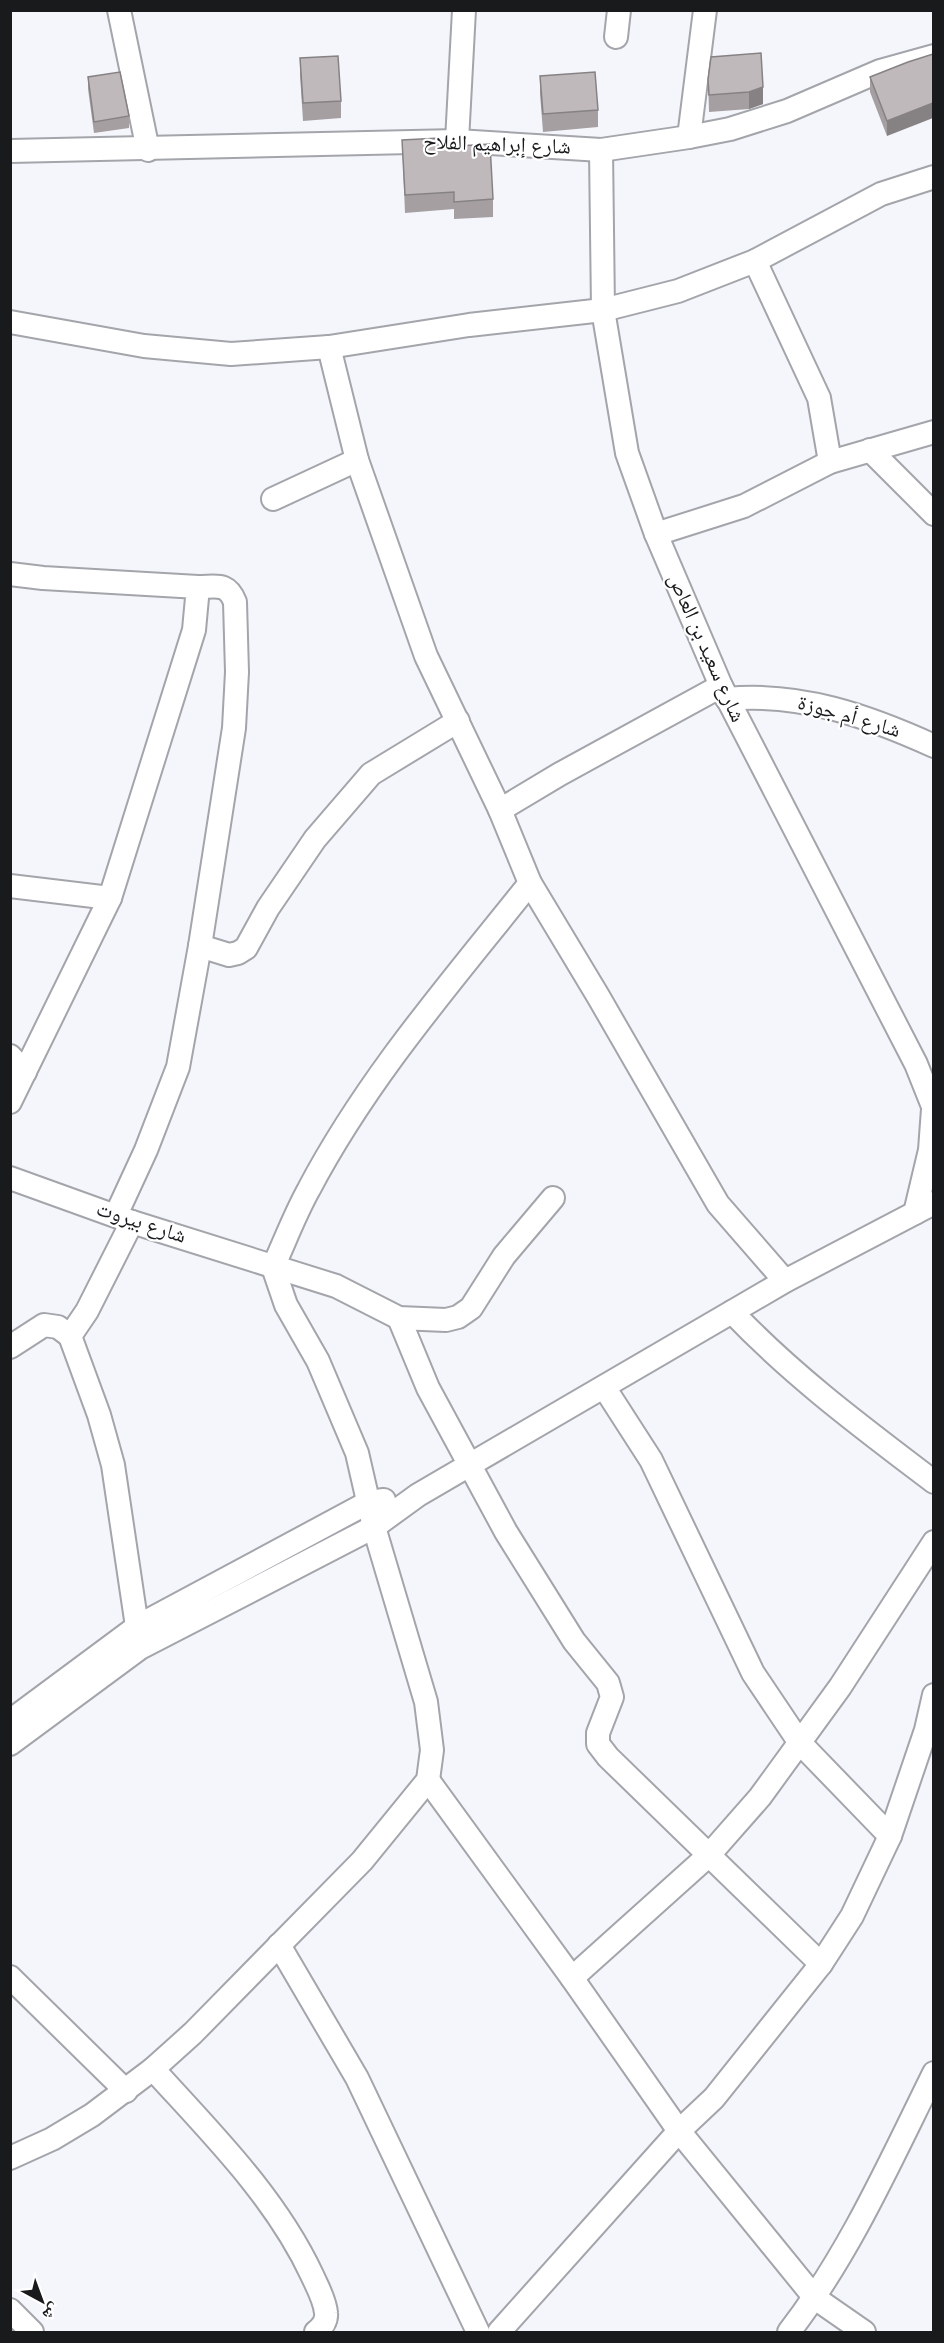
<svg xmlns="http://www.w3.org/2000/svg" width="944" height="2343" font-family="Spectral,'Noto Naskh Arabic',serif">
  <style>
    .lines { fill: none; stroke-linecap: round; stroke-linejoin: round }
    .street-casing { stroke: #a3a5ab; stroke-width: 26 }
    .street { stroke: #fff; stroke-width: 22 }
    .wall { fill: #a59fa2 }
    .shaded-wall { fill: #868284 }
    .building { fill: #c0b9bc; stroke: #868284; stroke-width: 1.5 }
    .labels { text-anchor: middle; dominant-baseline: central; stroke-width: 4.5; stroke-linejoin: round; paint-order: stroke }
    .street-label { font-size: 21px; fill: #191a1c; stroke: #fff }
  </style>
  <rect width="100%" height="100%" fill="#f4f6fc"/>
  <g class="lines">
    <g class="street-casing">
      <g id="street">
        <path d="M119,10L148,150"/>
        <path d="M616,37L619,10"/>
        <path d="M689,137L705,10"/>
        <path d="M457,141L464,10"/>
        <path d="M601,150L603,310L627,453L656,534L721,686L916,1064L934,1109"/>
        <path d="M10,151L457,141L601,150L689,137L730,129L787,111L880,71L934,56"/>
        <path d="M755,261L819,398L830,462"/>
        <path d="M10,322L144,346L231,354L329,347L469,325L603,310L678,291L755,261L881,194L934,177"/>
        <path d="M329,347L357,460L426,656L500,810L530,883L598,996L718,1204L785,1281"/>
        <path d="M870,450L934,514"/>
        <path d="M273,499L357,460"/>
        <path d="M656,534L744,506L830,462L934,432"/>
        <path d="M10,574L43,578L198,587L194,630L110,898L10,1102"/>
        <path d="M727,699C800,692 868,716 934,746"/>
        <path d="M500,810L560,774L721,686"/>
        <path d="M10,886L110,898"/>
        <path d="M200,946L229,955L238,953L246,948L268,908L315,839L371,774L458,721"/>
        <path d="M10,1056L25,1072"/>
        <path d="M10,1178L132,1222L336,1286L399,1318L446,1320L458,1317L471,1308L504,1256L553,1198"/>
        <path d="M915,1213L930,1150L933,1109"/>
        <path d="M116,1215L146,1150L178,1067L200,946L234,728L237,672L235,602C227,582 217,587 198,587"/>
        <path d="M132,1222L87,1311L70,1336L99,1415L113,1465L139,1640"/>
        <path d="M732,1312C794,1377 863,1428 934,1482"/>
        <path d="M399,1318L428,1388L506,1532L574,1641L608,1683L612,1697L598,1733V1744L608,1757L821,1964"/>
        <path d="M10,1347L44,1325L58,1327L70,1336"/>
        <path d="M604,1387L651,1460L753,1673L800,1743L890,1836"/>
        <path d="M10,1721L138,1626L369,1502L384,1500"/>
        <path d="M10,1744L140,1648L374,1527L418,1495L785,1281L934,1203"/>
        <path d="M428,1780L572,1978L679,2131L815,2298L864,2332"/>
        <path d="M279,1945L357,2078L478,2332"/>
        <path d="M10,1977L126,2091"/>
        <path d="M572,1978L709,1855L760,1797L840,1687L934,1542"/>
        <path d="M153,2069C211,2133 275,2196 312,2275C317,2286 325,2300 326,2313C327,2321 321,2328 316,2332"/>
        <path d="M10,2158L52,2139L92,2115L153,2069L193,2033L362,1861L428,1780L432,1750L426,1702L374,1527L357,1453L318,1361L286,1305L273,1267C285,1241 295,1214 309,1189C368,1077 452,981 530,883"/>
        <path d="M10,2310L32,2332"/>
        <path d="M499,2332L679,2131L714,2098L821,1964L852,1916L890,1836L926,1730L934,1695"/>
        <path d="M789,2332C849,2254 890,2162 934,2073"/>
      </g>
    </g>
    <use href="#street" class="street"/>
  </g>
  <g class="wall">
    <path d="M933,54L887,136L870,92V77Z"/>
    <path d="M711,57L763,104L749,109L709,112L708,80Z"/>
    <path d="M300,58L341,101V118L303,121L300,75Z"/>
    <path d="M540,76L598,110V127L543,132L540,94Z"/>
    <path d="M88,77L129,116V128L94,133L88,89Z"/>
    <path d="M402,140L441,147L493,199V217L454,219V209L405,213Z"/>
  </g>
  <g class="shaded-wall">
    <path d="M763,87V104L749,109V92Z"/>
    <path d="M933,103V118L887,136V121Z"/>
  </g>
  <g class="building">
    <path d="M761,53L763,87L749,92L709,95L708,80L711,57Z"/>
    <path d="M933,54V103L887,121L870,77L908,62Z"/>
    <path d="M338,56L341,101L303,103L300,58Z"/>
    <path d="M120,72L129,116L94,122L88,77Z"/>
    <path d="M595,72L598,110L543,114L540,76Z"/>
    <path d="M440,138L441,147L490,144L493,199L454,202V192L405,195L402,140Z"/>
  </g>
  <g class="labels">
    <g class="street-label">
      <text transform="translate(497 145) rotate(2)">شارع إبراهيم الفلاح</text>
      <text transform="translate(706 648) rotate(66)">شارع سعيد بن العاص</text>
      <text transform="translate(849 717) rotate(16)">شارع أم جوزة</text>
      <text transform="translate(141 1223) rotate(18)">شارع بيروت</text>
    </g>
  </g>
  <rect width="944" height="2343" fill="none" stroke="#191a1c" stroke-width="24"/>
  <g transform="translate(42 2301) rotate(139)" stroke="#ffffff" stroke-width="4.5" paint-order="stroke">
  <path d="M0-4.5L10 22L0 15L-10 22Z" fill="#191a1c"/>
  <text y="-9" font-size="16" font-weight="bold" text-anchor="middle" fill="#191a1c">ش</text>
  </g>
</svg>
